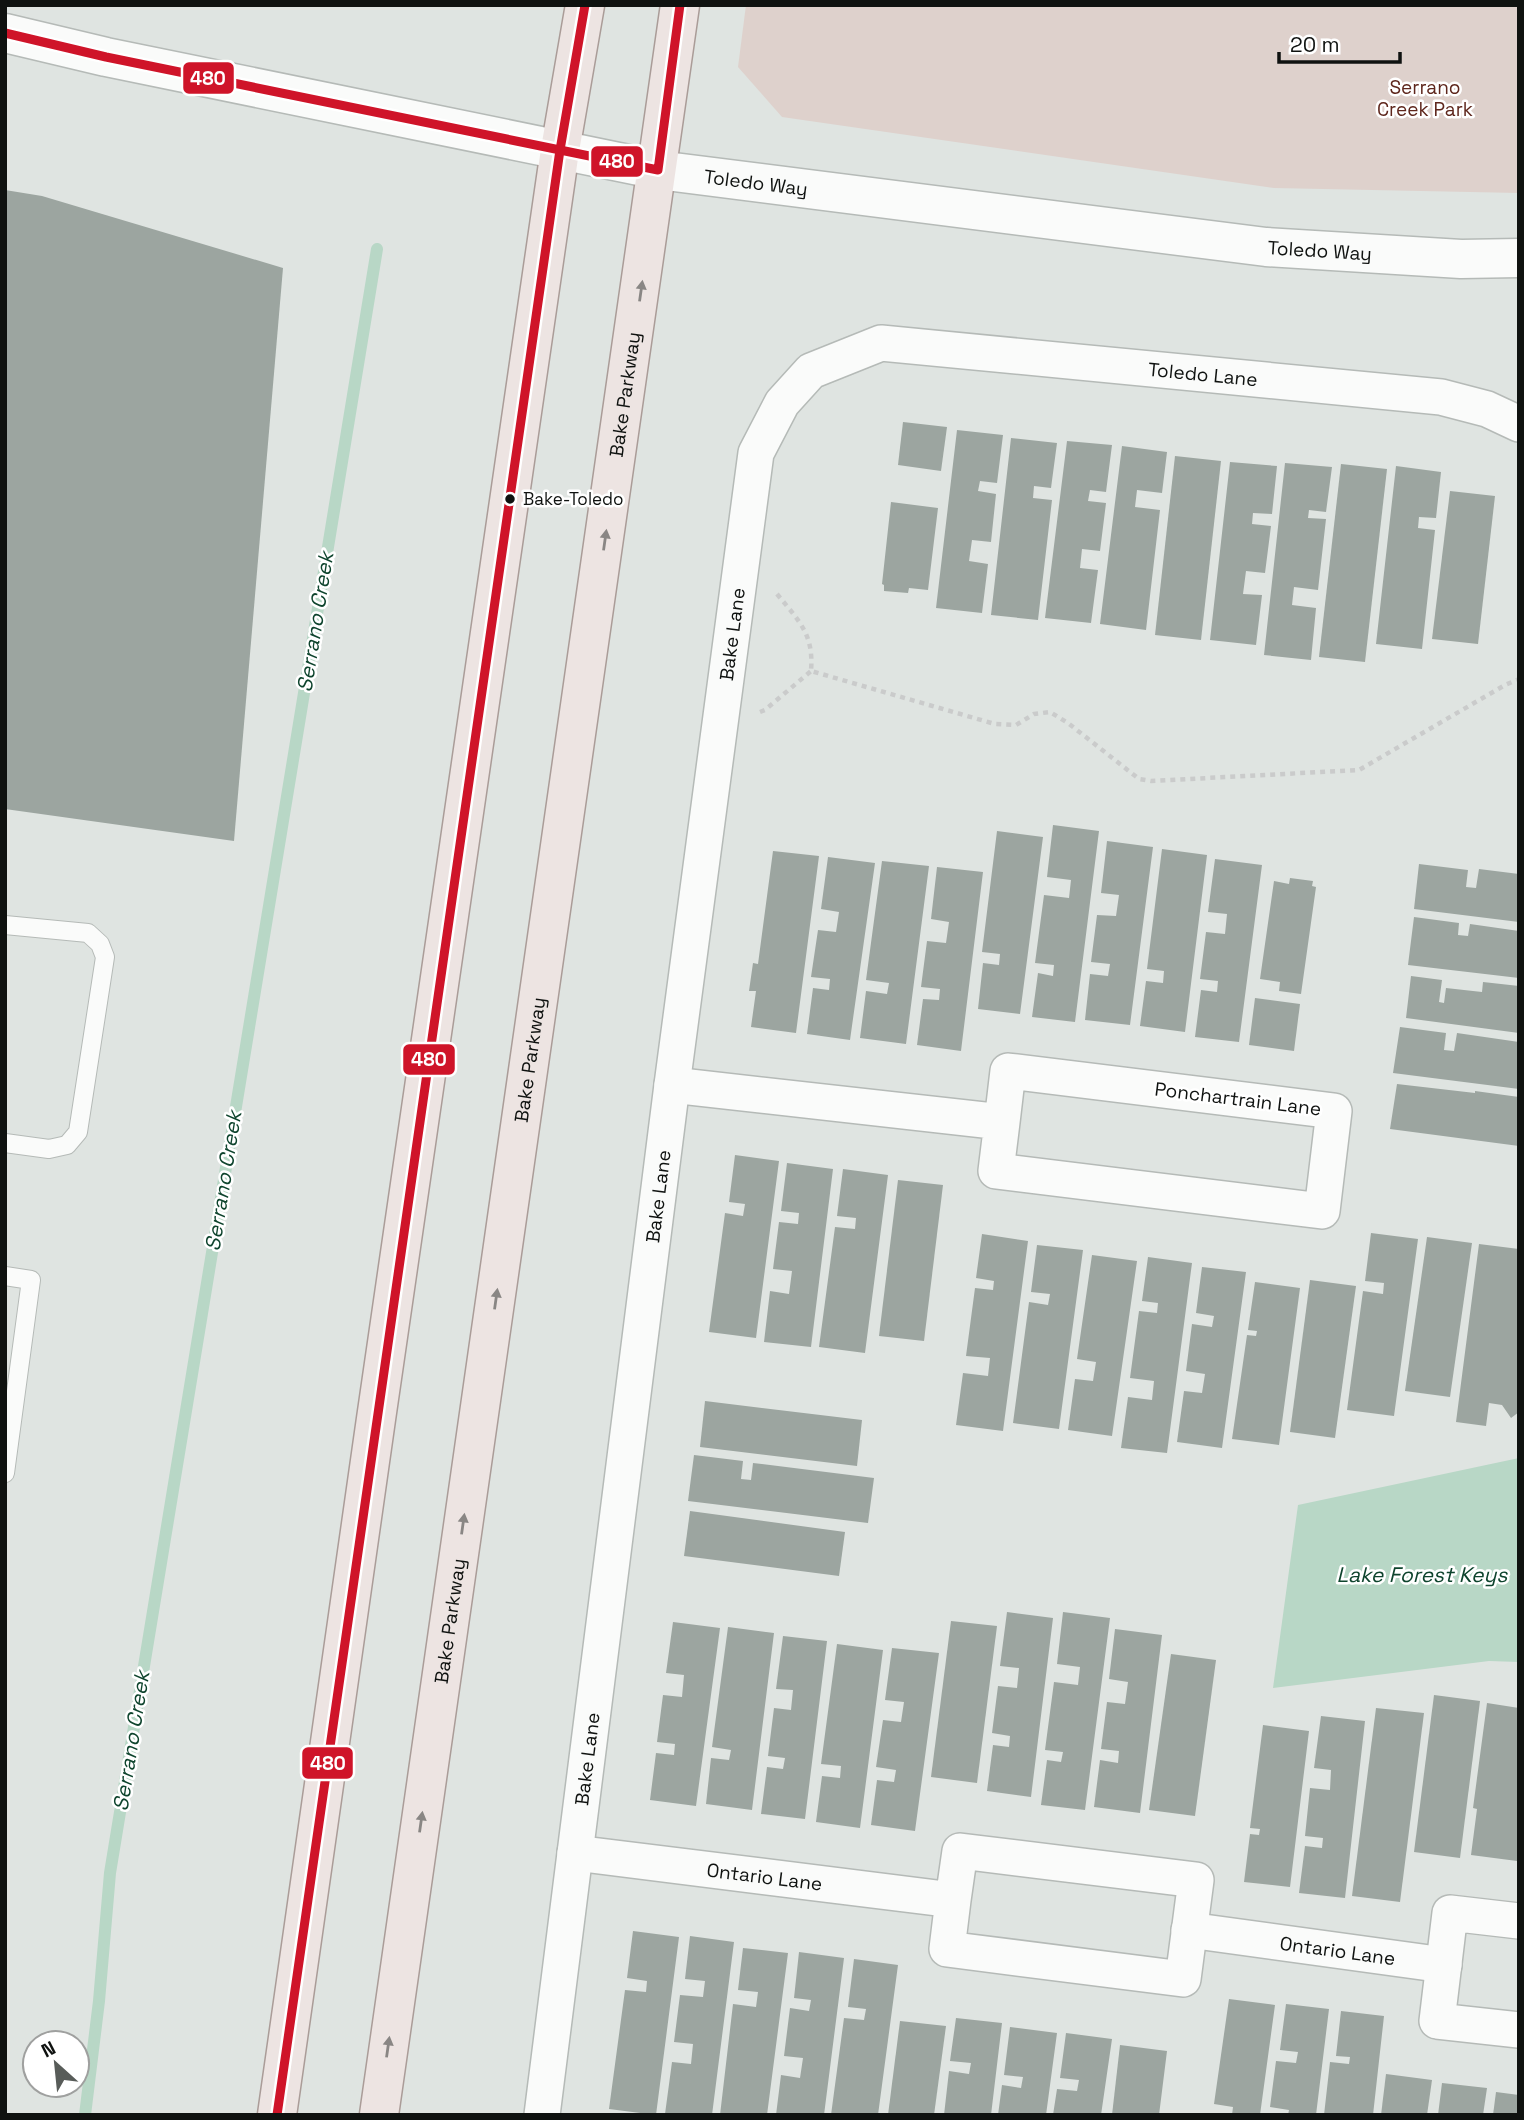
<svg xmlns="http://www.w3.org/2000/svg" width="1524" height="2120" font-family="'Space Grotesk',sans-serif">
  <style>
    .green { fill: #ded1cc }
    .water { fill: #b8d7c6 }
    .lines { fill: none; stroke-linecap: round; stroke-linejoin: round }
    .stream { stroke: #b8d7c6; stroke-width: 12 }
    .building { fill: #9ca5a0 }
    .service-casing { stroke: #b5bab7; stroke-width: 20 }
    .minor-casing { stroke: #b5bab7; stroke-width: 38 }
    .secondary-casing { stroke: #b5bab7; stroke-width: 41 }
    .primary-casing { stroke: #aa9c98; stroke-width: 41 }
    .path { stroke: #cacbcb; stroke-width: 4.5; stroke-dasharray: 5 5; stroke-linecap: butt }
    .service { stroke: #fafbfa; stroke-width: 18 }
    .minor { stroke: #fafbfa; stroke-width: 35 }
    .secondary { stroke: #fafbfa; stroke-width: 38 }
    .primary { stroke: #ede4e2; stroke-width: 38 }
    .bus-1-casing { stroke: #fff; stroke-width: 14 }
    .bus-1 { stroke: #cf1429; stroke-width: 9 }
    .oneway { fill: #898684 }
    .bus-dot { fill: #0f1210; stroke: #fff; stroke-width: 2.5 }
    .labels { text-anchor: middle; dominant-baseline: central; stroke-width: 5; stroke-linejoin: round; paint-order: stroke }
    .bus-label { font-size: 17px; fill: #0f1210; stroke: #fff; text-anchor: start }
    .park-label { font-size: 19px; fill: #5e261c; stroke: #fff }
    .street-label { font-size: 19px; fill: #0f1210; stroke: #fff }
    .water-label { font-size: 21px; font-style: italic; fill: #0e442d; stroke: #fff }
    .line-badge { stroke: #fff; stroke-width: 2.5 }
    .badge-label { font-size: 19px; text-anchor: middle; font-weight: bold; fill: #fff }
  </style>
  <rect width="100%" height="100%" fill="#dfe4e1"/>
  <path class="green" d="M746,5H1519V193L1274,188L782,117L738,67Z"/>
  <path class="water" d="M1519,1458V1662L1489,1661L1273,1688L1298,1505Z"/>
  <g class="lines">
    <path class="stream" d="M85,2115L99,2001L110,1873L377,249"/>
  </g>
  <g class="building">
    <path d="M5,190L42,196L283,268L234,841L5,809Z"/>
    <path d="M903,422L947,427L941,471L898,465Z"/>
    <path d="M957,430L1003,435L997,483L980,481L978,491L996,494L991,542L972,540L969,561L988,564L982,613L936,608Z"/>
    <path d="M1011,438L1057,443L1051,488L1034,486L1033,498L1052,500L1038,620L991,615Z"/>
    <path d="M1067,441L1112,445L1106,492L1090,490L1088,501L1106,503L1100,551L1082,549L1080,568L1098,570L1091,623L1045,618Z"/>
    <path d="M1122,446L1167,452L1162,493L1137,490L1135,507L1160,510L1146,630L1100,624Z"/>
    <path d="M1175,456L1221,461L1201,640L1155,635Z"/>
    <path d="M1230,462L1277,466L1272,514L1253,513L1252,524L1271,526L1265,573L1246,571L1243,594L1262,595L1256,645L1210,640Z"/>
    <path d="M1285,463L1332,467L1326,512L1309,510L1308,518L1326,519L1318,590L1294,587L1292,605L1316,608L1311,660L1264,655Z"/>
    <path d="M1341,464L1387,469L1365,662L1319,657Z"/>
    <path d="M1396,466L1441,472L1436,518L1419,517L1418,528L1435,530L1422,649L1376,644Z"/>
    <path d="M1450,491L1495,496L1478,644L1432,639Z"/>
    <path d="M891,502L938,508L928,590L909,588L908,593L884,591V585L882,584Z"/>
    <path d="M1053,825L1099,831L1075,1022L1032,1017L1038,973L1053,976L1054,965L1035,963L1044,895L1069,898L1071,880L1047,877Z"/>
    <path d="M997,831L1043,837L1020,1014L978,1009L983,963L999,965L1000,954L982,952Z"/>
    <path d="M1107,841L1153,847L1130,1025L1085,1020L1090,974L1108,976L1110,964L1091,962L1097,915L1116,916L1119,895L1101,893Z"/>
    <path d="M1162,849L1207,855L1185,1032L1140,1026L1146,981L1163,983L1164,971L1147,969Z"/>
    <path d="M773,851L819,856L796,1033L751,1027L756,991H749L753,963L758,964Z"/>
    <path d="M828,857L875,863L850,1040L807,1034L813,988L829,990L830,979L811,977L818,930L836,932L839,912L821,909Z"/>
    <path d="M1215,859L1262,865L1239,1042L1195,1037L1201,990L1217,992L1218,981L1200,979L1206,932L1225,934L1227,914L1208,912Z"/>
    <path d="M882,861L929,866L906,1044L860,1038L866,991L887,994L889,983L866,980Z"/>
    <path d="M1419,864L1468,870L1466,887L1476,888L1479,869L1519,874V922L1414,909Z"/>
    <path d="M937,867L983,872L961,1051L917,1045L923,999L939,1000L940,989L921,987L927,941L946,943L949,922L931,919Z"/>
    <path d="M1290,878L1313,881L1312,886L1316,887L1301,994L1279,991L1280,982L1260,979L1274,881L1289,884Z"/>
    <path d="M1414,917L1459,923L1458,935L1468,936L1470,924L1519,931V978L1408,965Z"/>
    <path d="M1411,976L1442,980L1439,1002L1444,1003L1446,988L1482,992L1483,982L1519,986V1033L1406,1018Z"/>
    <path d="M1255,998L1300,1004L1294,1051L1249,1045Z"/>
    <path d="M1400,1027L1446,1033L1444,1050L1454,1051L1457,1033L1519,1042V1089L1393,1073Z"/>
    <path d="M1397,1084L1475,1093V1091L1519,1097V1146L1390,1129Z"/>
    <path d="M735,1155L779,1161L756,1338L709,1332L725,1213L743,1216L745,1204L729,1202Z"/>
    <path d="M787,1163L833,1169L811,1347L764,1342L770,1291L789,1294L792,1271L773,1269L779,1222L798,1224L799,1213L781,1211Z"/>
    <path d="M843,1169L888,1175L865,1353L819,1347L835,1227L855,1229L856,1218L837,1216Z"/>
    <path d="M898,1180L943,1185L924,1341L879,1336Z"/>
    <path d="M1371,1233L1418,1239L1394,1416L1347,1410L1363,1291L1383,1294L1384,1283L1365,1281Z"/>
    <path d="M982,1234L1028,1241L1003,1431L956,1425L963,1373L988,1376L990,1358L966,1356L975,1288L993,1290L994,1281L976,1278Z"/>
    <path d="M1427,1237L1472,1243L1450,1397L1405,1391Z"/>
    <path d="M1479,1244L1519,1249V1412L1511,1418L1502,1405L1489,1403L1486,1426L1456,1422Z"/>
    <path d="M1037,1245L1083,1250L1059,1429L1013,1423L1029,1302L1048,1305L1050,1294L1031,1292Z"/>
    <path d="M1092,1255L1137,1261L1112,1436L1068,1430L1075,1379L1093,1381L1096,1362L1077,1359Z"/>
    <path d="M1148,1257L1192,1263L1167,1453L1121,1448L1128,1397L1152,1400L1154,1381L1130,1378L1139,1311L1157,1313L1158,1303L1142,1301Z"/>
    <path d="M1202,1267L1246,1272L1222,1448L1177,1442L1184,1391L1202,1393L1205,1374L1186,1371L1192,1324L1212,1327L1214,1316L1196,1313Z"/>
    <path d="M1310,1280L1356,1286L1335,1438L1290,1432Z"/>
    <path d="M1255,1282L1300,1288L1279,1445L1232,1439L1247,1335L1256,1336L1257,1331L1248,1330Z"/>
    <path d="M705,1401L862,1420L857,1466L700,1447Z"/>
    <path d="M694,1455L743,1461L741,1479L751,1480L753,1463L874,1478L868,1523L688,1501Z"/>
    <path d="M690,1511L845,1532L839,1576L684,1556Z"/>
    <path d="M1007,1612L1053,1618L1031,1797L987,1791L993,1745L1009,1747L1010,1736L992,1733L998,1686L1017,1688L1019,1668L1000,1666Z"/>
    <path d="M1063,1612L1110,1618L1085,1810L1041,1805L1047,1760L1061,1762L1063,1752L1045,1750L1054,1682L1078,1685L1080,1667L1057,1664Z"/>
    <path d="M951,1621L997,1626L977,1783L931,1777Z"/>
    <path d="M673,1622L720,1628L696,1806L650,1800L656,1753L674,1755L675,1744L657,1742L663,1695L682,1697L684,1675L666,1673Z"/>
    <path d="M728,1627L774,1633L752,1810L706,1804L711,1758L729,1760L731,1750L712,1747Z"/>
    <path d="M1115,1629L1162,1635L1140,1813L1094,1807L1100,1760L1118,1763L1119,1751L1101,1749L1107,1702L1125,1704L1128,1682L1109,1679Z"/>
    <path d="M783,1636L827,1641L805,1819L761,1814L767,1767L783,1769L785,1758L768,1756L774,1708L791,1710L793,1690L776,1689Z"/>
    <path d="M837,1644L883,1650L860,1828L816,1822L822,1776L840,1778L841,1766L821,1764Z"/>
    <path d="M892,1648L939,1653L915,1831L871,1825L877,1780L894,1782L896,1770L876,1767L883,1720L901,1722L904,1702L885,1700Z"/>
    <path d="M1171,1654L1216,1660L1195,1816L1149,1810Z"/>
    <path d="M1434,1695L1480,1701L1460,1858L1414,1852Z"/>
    <path d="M1487,1703L1519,1708L1517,1861L1471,1855L1477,1809L1473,1808Z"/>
    <path d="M1376,1708L1424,1713L1400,1902L1352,1896Z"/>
    <path d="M1321,1716L1365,1721L1345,1898L1299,1893L1305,1846L1322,1848L1323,1838L1305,1836L1310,1788L1330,1790L1331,1770L1314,1768Z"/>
    <path d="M1263,1725L1309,1731L1290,1887L1244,1882L1250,1834L1259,1835L1260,1829L1250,1828Z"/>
    <path d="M633,1931L679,1937L656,2115L609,2109L625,1990L646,1992L647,1981L627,1978Z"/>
    <path d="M690,1936L734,1942L712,2115L665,2114L672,2062L691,2064L693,2044L674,2042L680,1995L703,1997L705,1981L685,1979Z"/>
    <path d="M743,1948L788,1953L767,2115H720L733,2004L756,2007L758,1992L738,1990Z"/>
    <path d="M799,1952L844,1958L824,2115H776L781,2075L800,2078L803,2058L784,2056L790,2008L809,2011L811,2000L794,1998Z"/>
    <path d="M854,1959L898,1965L878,2115H831L844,2018L864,2020L866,2009L848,2007Z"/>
    <path d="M1229,1999L1275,2005L1260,2115H1232L1233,2107L1214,2104Z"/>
    <path d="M1286,2004L1329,2009L1316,2115H1288L1289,2110L1270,2107L1276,2061L1296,2063L1298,2052L1280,2050Z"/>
    <path d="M1341,2011L1384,2016L1373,2115H1324L1330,2062L1349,2064L1350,2057L1336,2056Z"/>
    <path d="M956,2018L1002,2023L991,2115H944L949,2071L969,2074L971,2063L950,2061Z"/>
    <path d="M900,2021L946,2026L934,2115H888Z"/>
    <path d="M1010,2027L1057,2033L1046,2115H998L1002,2085L1021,2088L1023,2077L1004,2075Z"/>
    <path d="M1066,2033L1112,2039L1101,2115H1053L1057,2089L1077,2091L1079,2080L1060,2078Z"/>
    <path d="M1120,2045L1167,2051L1159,2115H1112Z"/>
    <path d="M1386,2074L1432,2080L1427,2115H1381Z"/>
    <path d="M1442,2083L1487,2088L1483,2115H1438Z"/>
    <path d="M1496,2092L1519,2095V2115H1493Z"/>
  </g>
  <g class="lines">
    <g class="service-casing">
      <g id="service">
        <path d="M5,925L88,933L100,944L105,957L78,1132L67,1145L49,1149L5,1143"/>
        <path d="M5,1276L31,1280L5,1473"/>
      </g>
    </g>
    <g class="minor-casing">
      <g id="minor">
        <path d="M672,1085L1002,1122L996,1171L1322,1211L1334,1111L1008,1071L1002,1122"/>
        <path id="s1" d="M575,1853L953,1900L947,1949L1183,1979L1196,1880L960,1851L953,1900"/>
        <path d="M1519,1921L1450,1913L1437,2021L1519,2030"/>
        <path id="s2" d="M1189,1930L1444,1965"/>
        <path id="s3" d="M542,2115L672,1085L756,453L782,403L811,371L881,343L1441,397L1487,409L1519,424"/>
      </g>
    </g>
    <g class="secondary-casing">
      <g id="secondary">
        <path id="s4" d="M5,33L106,57L658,170L1266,247L1461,259L1519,258"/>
      </g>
    </g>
    <g class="primary-casing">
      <g id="primary">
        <path d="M277,2115L376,1419L560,150L585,5"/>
        <path id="s5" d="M379,2115L680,5"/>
      </g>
    </g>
    <g class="path">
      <path d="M777,594C799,621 814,634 811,671L995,724L1016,725L1034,714L1050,712L1068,723L1139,779L1151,781L1359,770L1505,685L1519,679"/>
      <path d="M760,712L765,710L811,671"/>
    </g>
    <use href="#service" class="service"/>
    <use href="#minor" class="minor"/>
    <use href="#secondary" class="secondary"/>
    <use href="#primary" class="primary"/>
    <g class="bus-1-casing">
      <g id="bus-1">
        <path d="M5,33L106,57L658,170L680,5"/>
        <path d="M277,2115L560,150L585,5"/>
      </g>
    </g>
    <use href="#bus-1" class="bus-1"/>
  </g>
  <defs><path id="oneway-solid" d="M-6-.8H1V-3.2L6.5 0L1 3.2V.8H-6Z" transform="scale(1.75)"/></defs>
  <g class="oneway">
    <use href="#oneway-solid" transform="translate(641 291) rotate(-82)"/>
    <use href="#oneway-solid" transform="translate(605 540) rotate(-82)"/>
    <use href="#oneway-solid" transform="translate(496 1299) rotate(-82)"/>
    <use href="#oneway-solid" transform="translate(463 1524) rotate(-82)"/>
    <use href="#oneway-solid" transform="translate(421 1822) rotate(-82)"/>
    <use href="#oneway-solid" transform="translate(388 2047) rotate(-82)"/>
  </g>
  <circle class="bus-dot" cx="510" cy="499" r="6"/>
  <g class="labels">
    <g class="bus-label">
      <text x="523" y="499">Bake-Toledo</text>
    </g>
    <g class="park-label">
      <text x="1425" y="87">Serrano<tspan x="1425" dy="22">Creek Park</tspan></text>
    </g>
    <g class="street-label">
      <text stroke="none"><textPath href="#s4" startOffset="766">Toledo Way</textPath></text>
      <text stroke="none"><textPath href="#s4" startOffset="1334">Toledo Way</textPath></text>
      <text stroke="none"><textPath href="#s3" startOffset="2174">Toledo Lane</textPath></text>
      <text stroke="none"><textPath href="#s5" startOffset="1738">Bake Parkway</textPath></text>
      <text stroke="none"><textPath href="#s3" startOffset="1493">Bake Lane</textPath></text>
      <text stroke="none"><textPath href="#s5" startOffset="1066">Bake Parkway</textPath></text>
      <text transform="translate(1238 1099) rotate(7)">Ponchartrain Lane</text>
      <text stroke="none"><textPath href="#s3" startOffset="926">Bake Lane</textPath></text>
      <text stroke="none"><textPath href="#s5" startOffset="499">Bake Parkway</textPath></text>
      <text stroke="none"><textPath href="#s3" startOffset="359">Bake Lane</textPath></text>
      <text stroke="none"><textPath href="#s1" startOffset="191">Ontario Lane</textPath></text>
      <text stroke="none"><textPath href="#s2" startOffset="150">Ontario Lane</textPath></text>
    </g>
    <g class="water-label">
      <text transform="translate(315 622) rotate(-81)">Serrano Creek</text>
      <text transform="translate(223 1181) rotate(-81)">Serrano Creek</text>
      <text x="1422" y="1574">Lake Forest Keys</text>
      <text transform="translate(131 1741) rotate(-81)">Serrano Creek</text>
    </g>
  </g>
  <g class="line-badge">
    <rect x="182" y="61" width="53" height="34" rx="7" fill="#cf1429"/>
    <rect x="590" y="145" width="54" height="33" rx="7" fill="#cf1429"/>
    <rect x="402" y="1043" width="54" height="33" rx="7" fill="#cf1429"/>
    <rect x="301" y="1746" width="53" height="34" rx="7" fill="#cf1429"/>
  </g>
  <g class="badge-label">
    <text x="208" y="85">480</text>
    <text x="617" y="168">480</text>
    <text x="429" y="1066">480</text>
    <text x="328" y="1770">480</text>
  </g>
  <rect width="1524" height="2120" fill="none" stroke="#0f1210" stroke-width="14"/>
  <g transform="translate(56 2064) rotate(333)"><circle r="33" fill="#ffffff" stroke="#9fa09f" stroke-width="2"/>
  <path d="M0-5L12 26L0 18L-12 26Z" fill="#585c59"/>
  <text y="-10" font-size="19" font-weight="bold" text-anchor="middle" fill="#0f1210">N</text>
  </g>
  <path d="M1279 52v10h121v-10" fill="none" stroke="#0f1210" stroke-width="3.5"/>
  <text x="1290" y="52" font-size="21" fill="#0f1210" stroke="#ffffff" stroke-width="5" paint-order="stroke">20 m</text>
</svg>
